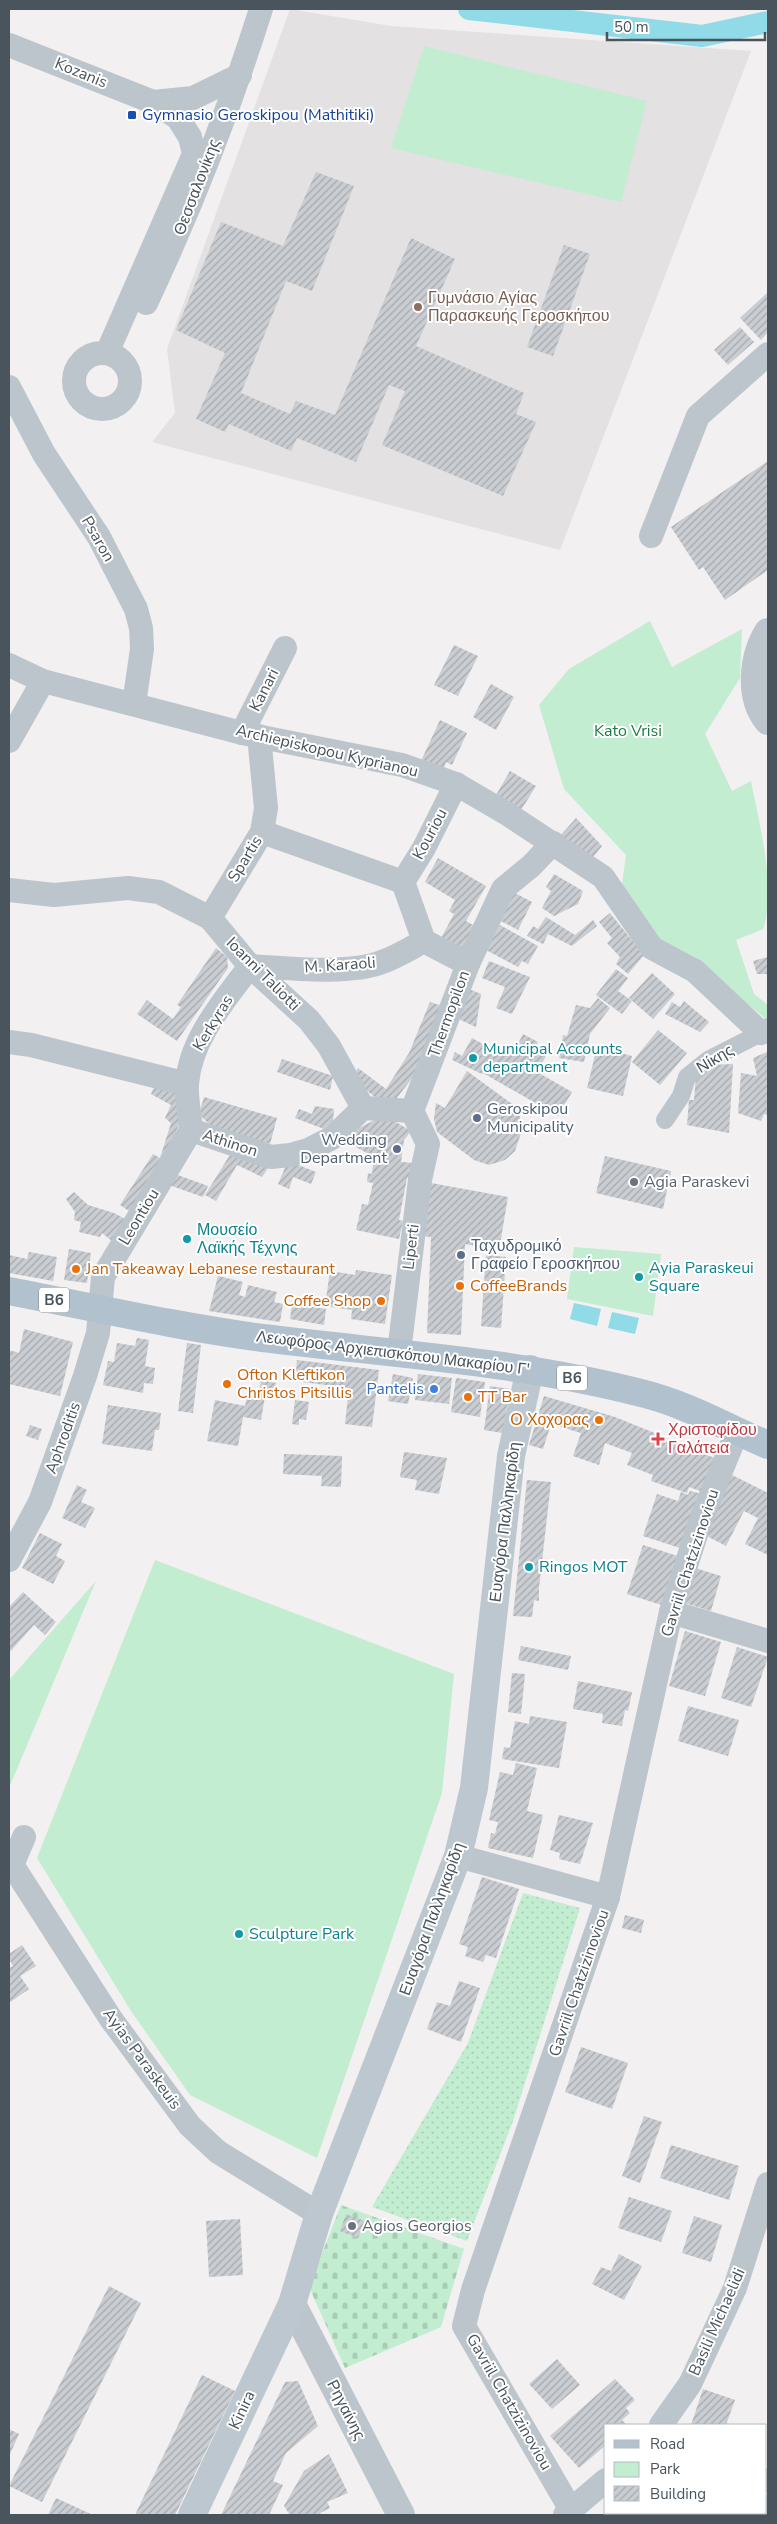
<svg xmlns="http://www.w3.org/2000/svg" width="777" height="2524" font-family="'Nunito Sans',sans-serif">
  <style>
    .education { fill: #e3e1e1 }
    .grass { fill: url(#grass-dots) }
    .cemetery { fill: url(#cemetery-stones) }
    .green { fill: #c2edd0 }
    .water { fill: #91dae7 }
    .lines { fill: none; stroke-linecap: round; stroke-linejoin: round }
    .canal { stroke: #91dae7; stroke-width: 22 }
    .building { fill: url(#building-hatch) }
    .pedestrian { stroke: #bdc5cc; stroke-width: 18 }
    .minor { stroke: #bdc5cc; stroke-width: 24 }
    .tertiary { stroke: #bdc5cc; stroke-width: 28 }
    .secondary { stroke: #bdc7d0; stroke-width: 28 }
    .primary { stroke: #b1c1cd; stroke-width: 28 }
    .transit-dot { fill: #1a4fb4; stroke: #fff; stroke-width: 2 }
    .education-dot { fill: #8d6e63; stroke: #fff; stroke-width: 2 }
    .culture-dot { fill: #0f9aa8; stroke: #fff; stroke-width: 2 }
    .service-dot { fill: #5c6f8a; stroke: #fff; stroke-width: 2 }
    .worship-dot { fill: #6b7280; stroke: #fff; stroke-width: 2 }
    .food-dot { fill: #e8710a; stroke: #fff; stroke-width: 2 }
    .shop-dot { fill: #3f7fe0; stroke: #fff; stroke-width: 2 }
    .health-dot { fill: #e0444e; stroke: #fff; stroke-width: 2 }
    .labels { text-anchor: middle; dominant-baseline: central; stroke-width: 4; stroke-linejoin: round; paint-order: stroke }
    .shield { fill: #fff; stroke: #80878d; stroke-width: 1 }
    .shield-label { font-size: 15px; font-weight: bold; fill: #49545c }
    .street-label { font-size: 16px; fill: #49545c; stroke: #fff }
    .transit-label { font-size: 16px; fill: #164399; stroke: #fff; text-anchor: start }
    .education-label { font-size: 16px; fill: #785e54; stroke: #fff; text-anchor: start }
    .park-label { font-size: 16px; fill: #1d7a46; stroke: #fff }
    .culture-label { font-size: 16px; fill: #0d838f; stroke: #fff; text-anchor: start }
    .service-label { font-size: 16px; fill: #4e5e75; stroke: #fff; text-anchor: start }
    .worship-label { font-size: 16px; fill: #5b616d; stroke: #fff; text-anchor: start }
    .food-label { font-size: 16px; fill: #c56008; stroke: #fff; text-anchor: start }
    .shop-label { font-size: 16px; fill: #366cbe; stroke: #fff; text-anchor: end }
    .health-label { font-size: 16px; fill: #be3a42; stroke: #fff; text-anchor: start }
  </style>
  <defs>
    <pattern id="grass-dots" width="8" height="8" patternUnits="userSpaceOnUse" patternTransform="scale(1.25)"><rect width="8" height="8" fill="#c2edd0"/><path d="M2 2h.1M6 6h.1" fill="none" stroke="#a8cdb5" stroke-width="1.8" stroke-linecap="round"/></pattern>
    <pattern id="cemetery-stones" width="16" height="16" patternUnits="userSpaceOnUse" patternTransform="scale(1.25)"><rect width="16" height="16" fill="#c2edd0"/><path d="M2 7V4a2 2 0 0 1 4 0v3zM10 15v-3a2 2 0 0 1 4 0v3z" fill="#a8cdb5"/></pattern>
    <pattern id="building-hatch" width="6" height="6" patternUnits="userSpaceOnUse" patternTransform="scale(1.25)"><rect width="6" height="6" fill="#cacdd2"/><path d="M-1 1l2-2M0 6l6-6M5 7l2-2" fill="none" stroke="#a6a9ae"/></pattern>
  </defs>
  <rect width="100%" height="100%" fill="#f2f0f0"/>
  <path class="education" d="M290,9L391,26L751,51L560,550L152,442L175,413L167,349Z"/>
  <path class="grass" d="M523,1893L580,1908L513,2121L467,2241L372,2207L468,2043Z"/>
  <path class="cemetery" d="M341,2205L464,2249L441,2327L345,2368L309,2287Z"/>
  <g class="green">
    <path d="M424,46L647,101L621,202L391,148Z"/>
    <path d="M650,621L672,667L742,629L740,678L705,734L732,791L751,781C759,822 777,891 763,929L736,940L754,994L768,1005L767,1020L696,962L664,950L621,892L626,855L564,789L539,705L569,669Z"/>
    <path d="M574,1247L661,1254L653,1316L567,1299Z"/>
    <path d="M155,1560L454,1674L442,1793L317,2158L190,2095L131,2011L37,1858Z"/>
    <path d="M96,1581L9,1788V1680Z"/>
  </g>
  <g class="water">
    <path d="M574,1303L601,1309L597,1326L570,1319Z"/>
    <path d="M612,1312L639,1318L635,1334L608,1328Z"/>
  </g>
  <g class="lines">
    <path class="canal" d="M469,9L702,36L768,22"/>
  </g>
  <g class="building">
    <path d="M316,172L354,186L312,291L286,281L241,393L290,414L296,401L335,415L411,238L455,259L416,346L524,393L516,414L536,422L503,496L382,445L405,391L389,385L356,462L297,438L291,451L229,424L225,432L196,419L225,353L176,330L221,222L283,246Z"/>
    <path d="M564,245L590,254L553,356L527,347Z"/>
    <path d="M768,292V332L761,340L740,318Z"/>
    <path d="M740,327L754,342L728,365L714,350Z"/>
    <path d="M768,461V570L725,600L703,567L699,570L671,527Z"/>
    <path d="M454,645L478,656L458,696L434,685Z"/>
    <path d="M491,684L514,697L496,730L473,717Z"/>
    <path d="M440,720L467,733L452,765L446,762L443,771L421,761Z"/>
    <path d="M510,771L536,786L521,810L496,795Z"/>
    <path d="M576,818L602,846L588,864L561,835Z"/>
    <path d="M438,858L486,886L466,921L478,928L463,954L440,940L454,914L449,911L455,900L425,882Z"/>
    <path d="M554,874L583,891L578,904L554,916L542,908L551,891L546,887Z"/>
    <path d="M511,891L532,902L518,930L497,919Z"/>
    <path d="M610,913L644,955L628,974L616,964L620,957L607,943L612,938L599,922Z"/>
    <path d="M546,917L575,935L593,920L597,926L572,946L548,934L543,944L527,936L533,926L538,929Z"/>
    <path d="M500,925L538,946L528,964L522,961L518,967L486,950Z"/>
    <path d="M216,948L227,957L228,968L177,1041L137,1014L147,1000L173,1019L181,1007L177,1005Z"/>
    <path d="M768,957V974H757L753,961Z"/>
    <path d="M489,961L530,977L512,1014L496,1008L505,987L482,978Z"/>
    <path d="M616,969L628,978L618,991L632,1001L622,1014L596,995Z"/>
    <path d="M652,973L675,994L653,1019L629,998Z"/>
    <path d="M462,986L481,994L476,1027L456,1018Z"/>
    <path d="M598,998L610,1008L590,1034L584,1062L559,1058L563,1035L567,1036L576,1005L590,1008Z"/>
    <path d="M684,1001L709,1022L700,1032L665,1014L672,1002L680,1007Z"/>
    <path d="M430,1002L446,1007L426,1060L393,1103H382L353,1079L358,1068L386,1089L409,1053Z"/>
    <path d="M658,1030L687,1053L660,1085L632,1062Z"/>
    <path d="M523,1034L538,1042L536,1047L547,1054L537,1072L572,1092L558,1116L483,1073L482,1074L452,1060L455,1052L462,1056L472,1038L497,1052L499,1048L513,1054Z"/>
    <path d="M597,1047L632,1056L623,1096L587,1088Z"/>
    <path d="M767,1052L768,1115L764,1114L761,1121L738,1113L741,1073L757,1076L753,1058Z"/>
    <path d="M282,1059L333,1076L330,1090L277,1072Z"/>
    <path d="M733,1064L729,1133L687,1125L689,1100H694L696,1076L709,1065Z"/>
    <path d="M467,1071L516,1107L520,1117L521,1133L515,1151L505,1160L489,1165L474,1160L437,1132L434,1119L436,1103L445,1108Z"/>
    <path d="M156,1083L180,1094L182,1115L166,1161L132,1213L120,1205L153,1154L160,1158L171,1123L165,1118L171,1105L151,1094Z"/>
    <path d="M204,1097L277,1118L270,1144L213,1128L199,1114Z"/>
    <path d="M315,1106L334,1109L333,1121L324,1129L295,1118L299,1109L312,1114Z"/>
    <path d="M377,1119L394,1121L411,1131L404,1140L401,1162L414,1163L411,1179L407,1178L399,1220L403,1221L399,1239L356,1230L362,1204L368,1205L373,1183L367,1182L368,1173L372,1174L374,1157L347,1142L353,1131Z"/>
    <path d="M233,1150L270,1165L262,1177L237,1165L216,1201L205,1195Z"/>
    <path d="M605,1156L671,1171L663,1209L596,1193Z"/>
    <path d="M288,1161L316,1172L311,1184L293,1177L289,1189L278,1184Z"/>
    <path d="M175,1174L208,1186L203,1197L169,1185Z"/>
    <path d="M431,1183L508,1197L499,1250L465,1244L461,1335L427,1333L431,1237L422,1236Z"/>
    <path d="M74,1192L88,1205L114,1213L127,1220L112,1241L102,1233L100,1237L79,1232L81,1222L74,1220L75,1212L66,1199Z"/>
    <path d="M69,1249L91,1253L87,1283L64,1280Z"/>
    <path d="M29,1252L57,1257L53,1281L9,1273V1255L27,1259Z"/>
    <path d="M486,1255L506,1257L501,1328L481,1326Z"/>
    <path d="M356,1270L392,1275L385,1324L351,1319L352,1310L325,1306L330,1271L355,1275Z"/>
    <path d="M218,1276L243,1282L239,1295L245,1297L248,1285L277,1292L274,1302L283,1304L280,1322L209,1311Z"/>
    <path d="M292,1304L326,1309L324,1325L290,1319Z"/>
    <path d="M24,1329L73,1342L60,1396L9,1384V1350L19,1353Z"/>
    <path d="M137,1338L149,1340L145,1366L155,1368L153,1384L144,1383L143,1393L103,1385L108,1361L114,1362L117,1343L135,1346Z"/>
    <path d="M187,1343L201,1345L193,1413L178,1411Z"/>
    <path d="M297,1360L379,1370L372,1427L345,1424L349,1388L295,1381Z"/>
    <path d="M393,1374L413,1378L408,1404L388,1401Z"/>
    <path d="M418,1374L452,1378L449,1404L415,1400Z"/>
    <path d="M456,1378L485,1382L480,1417L451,1412Z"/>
    <path d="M261,1380L276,1383L273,1398L265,1396L261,1420L243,1417L238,1446L207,1441L215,1400L245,1406L248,1391L259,1393Z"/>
    <path d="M490,1386L510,1389L503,1433L484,1430Z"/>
    <path d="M544,1396L615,1417L667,1438L666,1441L718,1459L706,1493L689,1487L687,1493L651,1481L653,1475L627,1465L632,1453L605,1443L599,1465L573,1456L581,1433L551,1424L543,1449L529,1445Z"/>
    <path d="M295,1400L309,1402L306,1420L299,1419V1425L292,1424Z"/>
    <path d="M108,1405L161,1413L159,1430H155L152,1451L102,1444Z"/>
    <path d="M30,1425L42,1429L38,1440L26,1436Z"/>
    <path d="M404,1452L447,1458L439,1494L415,1490L417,1480L400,1477Z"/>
    <path d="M284,1454L342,1456L341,1487L321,1486L322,1476L283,1474Z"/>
    <path d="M730,1474L768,1493V1555L745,1544L758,1518L744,1511L726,1546L701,1533Z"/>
    <path d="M527,1480L551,1482L539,1588V1601L534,1600L532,1617L513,1616Z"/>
    <path d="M77,1485L87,1490L81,1502L95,1508L85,1528L62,1518Z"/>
    <path d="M690,1491L702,1494L683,1549L643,1536L657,1494L678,1501L681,1492L688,1495Z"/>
    <path d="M40,1533L62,1544L56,1556L65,1561L53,1584L22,1568Z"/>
    <path d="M643,1545L684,1558L668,1607L627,1594Z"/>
    <path d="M695,1568L721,1576L711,1611L685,1603Z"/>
    <path d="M23,1592L56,1622L45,1635L34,1625L9,1653V1607Z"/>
    <path d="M685,1631L721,1642L705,1696L669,1686Z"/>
    <path d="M521,1646L571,1656L568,1670L518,1660Z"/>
    <path d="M737,1647L768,1657L751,1707L721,1698Z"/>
    <path d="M512,1673L525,1674L521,1714L508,1712Z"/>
    <path d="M578,1681L632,1692L628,1711L625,1710L622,1726L602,1723L603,1714L573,1709Z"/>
    <path d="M688,1706L739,1720L728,1756L678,1741Z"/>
    <path d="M530,1716L567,1722L559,1768L502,1759L504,1747L510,1748L515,1721L529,1724Z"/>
    <path d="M516,1763L537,1768L527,1811L543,1815L533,1858L488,1848L491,1833L495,1834L498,1822L489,1820L500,1772L513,1775Z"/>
    <path d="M559,1815L593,1823L580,1864L559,1859L560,1853L550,1850Z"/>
    <path d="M482,1877L519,1889L496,1958L486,1955L483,1962L465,1956L468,1947L459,1944Z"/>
    <path d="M625,1915L644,1920L641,1933L622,1928Z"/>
    <path d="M22,1945L36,1966L20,1976L29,1989L9,2003V1968L13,1966L9,1959V1954Z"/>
    <path d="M459,1981L480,1988L461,2042L427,2029L437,2002L450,2006Z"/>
    <path d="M581,2047L628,2063L612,2109L565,2092Z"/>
    <path d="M644,2116L662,2122L640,2183L622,2176Z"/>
    <path d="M671,2145L739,2166L729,2200L660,2178Z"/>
    <path d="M629,2197L672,2211L661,2242L618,2228Z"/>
    <path d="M346,2214L365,2221L358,2238L340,2231Z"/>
    <path d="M694,2216L722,2225L711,2262L682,2253Z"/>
    <path d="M240,2219L243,2275L209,2277L206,2221Z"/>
    <path d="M619,2254L642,2266L624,2300L592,2284L601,2267L611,2271Z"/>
    <path d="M109,2286L141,2303L42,2502L9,2486Z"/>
    <path d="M557,2359L580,2385L552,2409L529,2384Z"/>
    <path d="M202,2375L235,2391L175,2515H135Z"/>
    <path d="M615,2379L635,2400L626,2408L630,2413L622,2420L627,2425H606V2445L579,2468L550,2436Z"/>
    <path d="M298,2381L318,2426L286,2453L273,2481L283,2485L269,2515H221L285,2382Z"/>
    <path d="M703,2389L735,2400L726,2425H691Z"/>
    <path d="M9,2429L19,2434L9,2456Z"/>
    <path d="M329,2454L348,2493L327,2502L330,2508L320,2513L321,2515H290L284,2506L304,2471Z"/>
    <path d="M56,2498L93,2515H48Z"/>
  </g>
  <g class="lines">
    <path class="pedestrian" d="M665,1120L681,1096L687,1077L708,1060L761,1033"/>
    <g class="minor">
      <path d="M9,45L153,102L178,118L190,137L194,154L107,353"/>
      <path d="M153,102L193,98L240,75"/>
      <path d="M146,303C191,208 229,110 261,9"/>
      <circle cx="102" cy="381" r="28"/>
      <path d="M9,387L44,454L99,537L136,609L141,628L142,649L134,704"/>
      <path d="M651,536L698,416L768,354"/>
      <path d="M9,665L43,681L242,733L402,765L456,784L509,815L603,877L652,948L695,971L761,1033L768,1030"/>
      <path d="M242,733L285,648"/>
      <path d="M9,741L43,681"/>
      <path d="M262,832L403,882L424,941L468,964"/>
      <path d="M403,882L424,848L456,784"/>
      <path d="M9,890L54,895L128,888L143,890L159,892L210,918L250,966L309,1020L329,1046L363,1108"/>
      <path d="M210,918L262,832L266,808L259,736"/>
      <path d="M9,1042L31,1045L187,1084"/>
      <path d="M363,1108L412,1111"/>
      <path d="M412,1111L468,964L503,889L531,866L553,843"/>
      <path d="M191,1130C190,1115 186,1099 187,1084C190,1039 225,1000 250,966C286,968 349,975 382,962C397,957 411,948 424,941"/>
      <path d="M191,1130L271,1157L290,1155L308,1150L332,1138L363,1108"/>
      <path d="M399,1352L420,1180L428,1144L412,1111"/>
      <path d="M9,1560L40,1502L85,1376L98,1333L103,1277L191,1130"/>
      <path d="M671,1612L768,1641"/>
      <path d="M458,1856L608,1897"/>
      <path d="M9,1860L111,2019L190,2126L218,2152L319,2214"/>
      <path d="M12,1865L24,1837"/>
      <path d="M661,2425L690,2384L735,2288L768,2184"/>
      <path d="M766,2480L768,2481"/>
      <path d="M571,2510L464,2326L473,2290L608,1897L671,1612L700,1522L737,1432"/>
      <path d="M565,2515L606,2480"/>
      <path d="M765,2515L768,2506"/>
    </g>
    <g class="tertiary">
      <path d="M768,632C753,656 748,697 768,721"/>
      <path d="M292,2304L401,2515"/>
    </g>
    <path class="secondary" d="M192,2515L292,2304L319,2214L458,1856L474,1788L511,1456L530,1369"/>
    <path class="primary" d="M9,1291C92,1307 179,1327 263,1338C391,1354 519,1361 645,1394C688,1405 728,1428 768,1445"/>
  </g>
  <rect class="transit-dot" x="127" y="110" width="10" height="10" rx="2.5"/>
  <circle class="education-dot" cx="418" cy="307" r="5"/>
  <g class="culture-dot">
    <circle cx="473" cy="1058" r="5"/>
    <circle cx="187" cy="1239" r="5"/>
    <circle cx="639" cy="1277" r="5"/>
    <circle cx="529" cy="1567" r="5"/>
    <circle cx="239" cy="1934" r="5"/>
  </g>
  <g class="service-dot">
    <circle cx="477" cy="1118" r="5"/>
    <circle cx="397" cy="1149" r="5"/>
    <circle cx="461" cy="1255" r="5"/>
  </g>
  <g class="worship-dot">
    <circle cx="634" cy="1182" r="5"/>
    <circle cx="352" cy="2226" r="5"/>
  </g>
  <g class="food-dot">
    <circle cx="76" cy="1269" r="5"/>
    <circle cx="460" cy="1286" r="5"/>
    <circle cx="381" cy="1301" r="5"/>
    <circle cx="227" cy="1384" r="5"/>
    <circle cx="468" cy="1397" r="5"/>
    <circle cx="599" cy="1420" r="5"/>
  </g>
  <circle class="shop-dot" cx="434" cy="1389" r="5"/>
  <path class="health-dot" d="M655.5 1431.5h5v5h5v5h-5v5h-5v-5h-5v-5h5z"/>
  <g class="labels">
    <g class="shield">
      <rect x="39" y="1287.5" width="30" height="25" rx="4"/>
      <rect x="557" y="1365.5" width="30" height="25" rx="4"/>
    </g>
    <g class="shield-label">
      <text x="54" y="1300">B6</text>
      <text x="572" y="1378">B6</text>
    </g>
    <g class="street-label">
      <text transform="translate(81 73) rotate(22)">Kozanis</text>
      <text transform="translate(197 187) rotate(-69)">Θεσσαλονίκης</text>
      <text transform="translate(98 539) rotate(60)">Psaron</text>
      <text transform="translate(264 690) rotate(-63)">Kanari</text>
      <text transform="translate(327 751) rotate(13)">Archiepiskopou Kyprianou</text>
      <text transform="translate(430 834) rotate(-62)">Kouriou</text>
      <text transform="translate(245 859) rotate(-59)">Spartis</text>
      <text transform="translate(340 965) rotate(-4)">M. Karaoli</text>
      <text transform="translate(263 974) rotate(45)">Ioanni Taliotti</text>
      <text transform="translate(449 1014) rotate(-70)">Thermopilon</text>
      <text transform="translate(213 1023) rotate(-59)">Kerkyras</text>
      <text transform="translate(715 1059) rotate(-31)">Νίκης</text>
      <text transform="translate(230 1143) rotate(18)">Athinon</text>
      <text transform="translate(139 1217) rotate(-59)">Leontiou</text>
      <text transform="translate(411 1247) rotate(-83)">Liperti</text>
      <text transform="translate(393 1353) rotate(7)">Λεωφόρος Αρχιεπισκόπου Μακαρίου Γ'</text>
      <text transform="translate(63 1438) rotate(-70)">Aphroditis</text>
      <text transform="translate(505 1522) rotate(-83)">Ευαγόρα Παλληκαρίδη</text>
      <text transform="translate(690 1563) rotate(-72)">Gavriil Chatzizinoviou</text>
      <text transform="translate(432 1919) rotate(-70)">Ευαγόρα Παλληκαρίδη</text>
      <text transform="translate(579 1983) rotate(-71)">Gavriil Chatzizinoviou</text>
      <text transform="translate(142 2059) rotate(54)">Ayias Paraskeuis</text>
      <text transform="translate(717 2322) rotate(-66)">Basili Michaelidi</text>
      <text transform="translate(509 2402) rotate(60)">Gavriil Chatzizinoviou</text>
      <text transform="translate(242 2410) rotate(-65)">Kinira</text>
      <text transform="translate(346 2410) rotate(63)">Ρηγαίνης</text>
    </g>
    <g class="transit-label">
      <text x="142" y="115">Gymnasio Geroskipou (Mathitiki)</text>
    </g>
    <g class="education-label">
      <text x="428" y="298">Γυμνάσιο Αγίας<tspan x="428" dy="18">Παρασκευής Γεροσκήπου</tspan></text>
    </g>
    <g class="park-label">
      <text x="628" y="731">Kato Vrisi</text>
    </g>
    <g class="culture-label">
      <text x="483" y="1049">Municipal Accounts<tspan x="483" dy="18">department</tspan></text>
      <text x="197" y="1230">Μουσείο<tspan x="197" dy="18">Λαϊκής Τέχνης</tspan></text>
      <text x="649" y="1268">Ayia Paraskeui<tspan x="649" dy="18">Square</tspan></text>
      <text x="539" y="1567">Ringos MOT</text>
      <text x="249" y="1934">Sculpture Park</text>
    </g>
    <g class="service-label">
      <text x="487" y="1109">Geroskipou<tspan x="487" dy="18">Municipality</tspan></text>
      <text x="387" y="1140" text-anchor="end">Wedding<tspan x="387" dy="18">Department</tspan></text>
      <text x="471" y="1246">Ταχυδρομικό<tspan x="471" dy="18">Γραφείο Γεροσκήπου</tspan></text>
    </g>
    <g class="worship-label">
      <text x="644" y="1182">Agia Paraskevi</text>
      <text x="362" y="2226">Agios Georgios</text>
    </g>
    <g class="food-label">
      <text x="86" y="1269">Jan Takeaway Lebanese restaurant</text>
      <text x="470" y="1286">CoffeeBrands</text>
      <text x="371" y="1301" text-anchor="end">Coffee Shop</text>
      <text x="237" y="1375">Ofton Kleftikon<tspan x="237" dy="18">Christos Pitsillis</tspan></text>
      <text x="478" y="1397">TT Bar</text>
      <text x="589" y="1420" text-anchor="end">Ο Χοχορας</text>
    </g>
    <g class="shop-label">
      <text x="424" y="1389">Pantelis</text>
    </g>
    <g class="health-label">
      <text x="668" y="1430">Χριστοφίδου<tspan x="668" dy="18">Γαλάτεια</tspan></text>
    </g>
  </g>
  <rect width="777" height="2524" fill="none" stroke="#49545c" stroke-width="20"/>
  <rect x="604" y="2424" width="162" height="90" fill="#ffffff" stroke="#b6bbbe"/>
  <rect x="614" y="2440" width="25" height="8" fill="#b1c1cd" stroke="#b6bbbe"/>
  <text x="650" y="2449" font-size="15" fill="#49545c">Road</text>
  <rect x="614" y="2462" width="25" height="15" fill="#c2edd0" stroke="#b6bbbe"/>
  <text x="650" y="2474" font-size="15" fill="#49545c">Park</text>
  <rect x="614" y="2486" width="25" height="15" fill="url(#building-hatch)" stroke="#b6bbbe"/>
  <text x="650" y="2499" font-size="15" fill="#49545c">Building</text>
  <path d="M607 32v8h158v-8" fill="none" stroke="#49545c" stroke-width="2.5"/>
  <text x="614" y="32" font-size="15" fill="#49545c" stroke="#ffffff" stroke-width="4" paint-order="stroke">50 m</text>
</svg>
